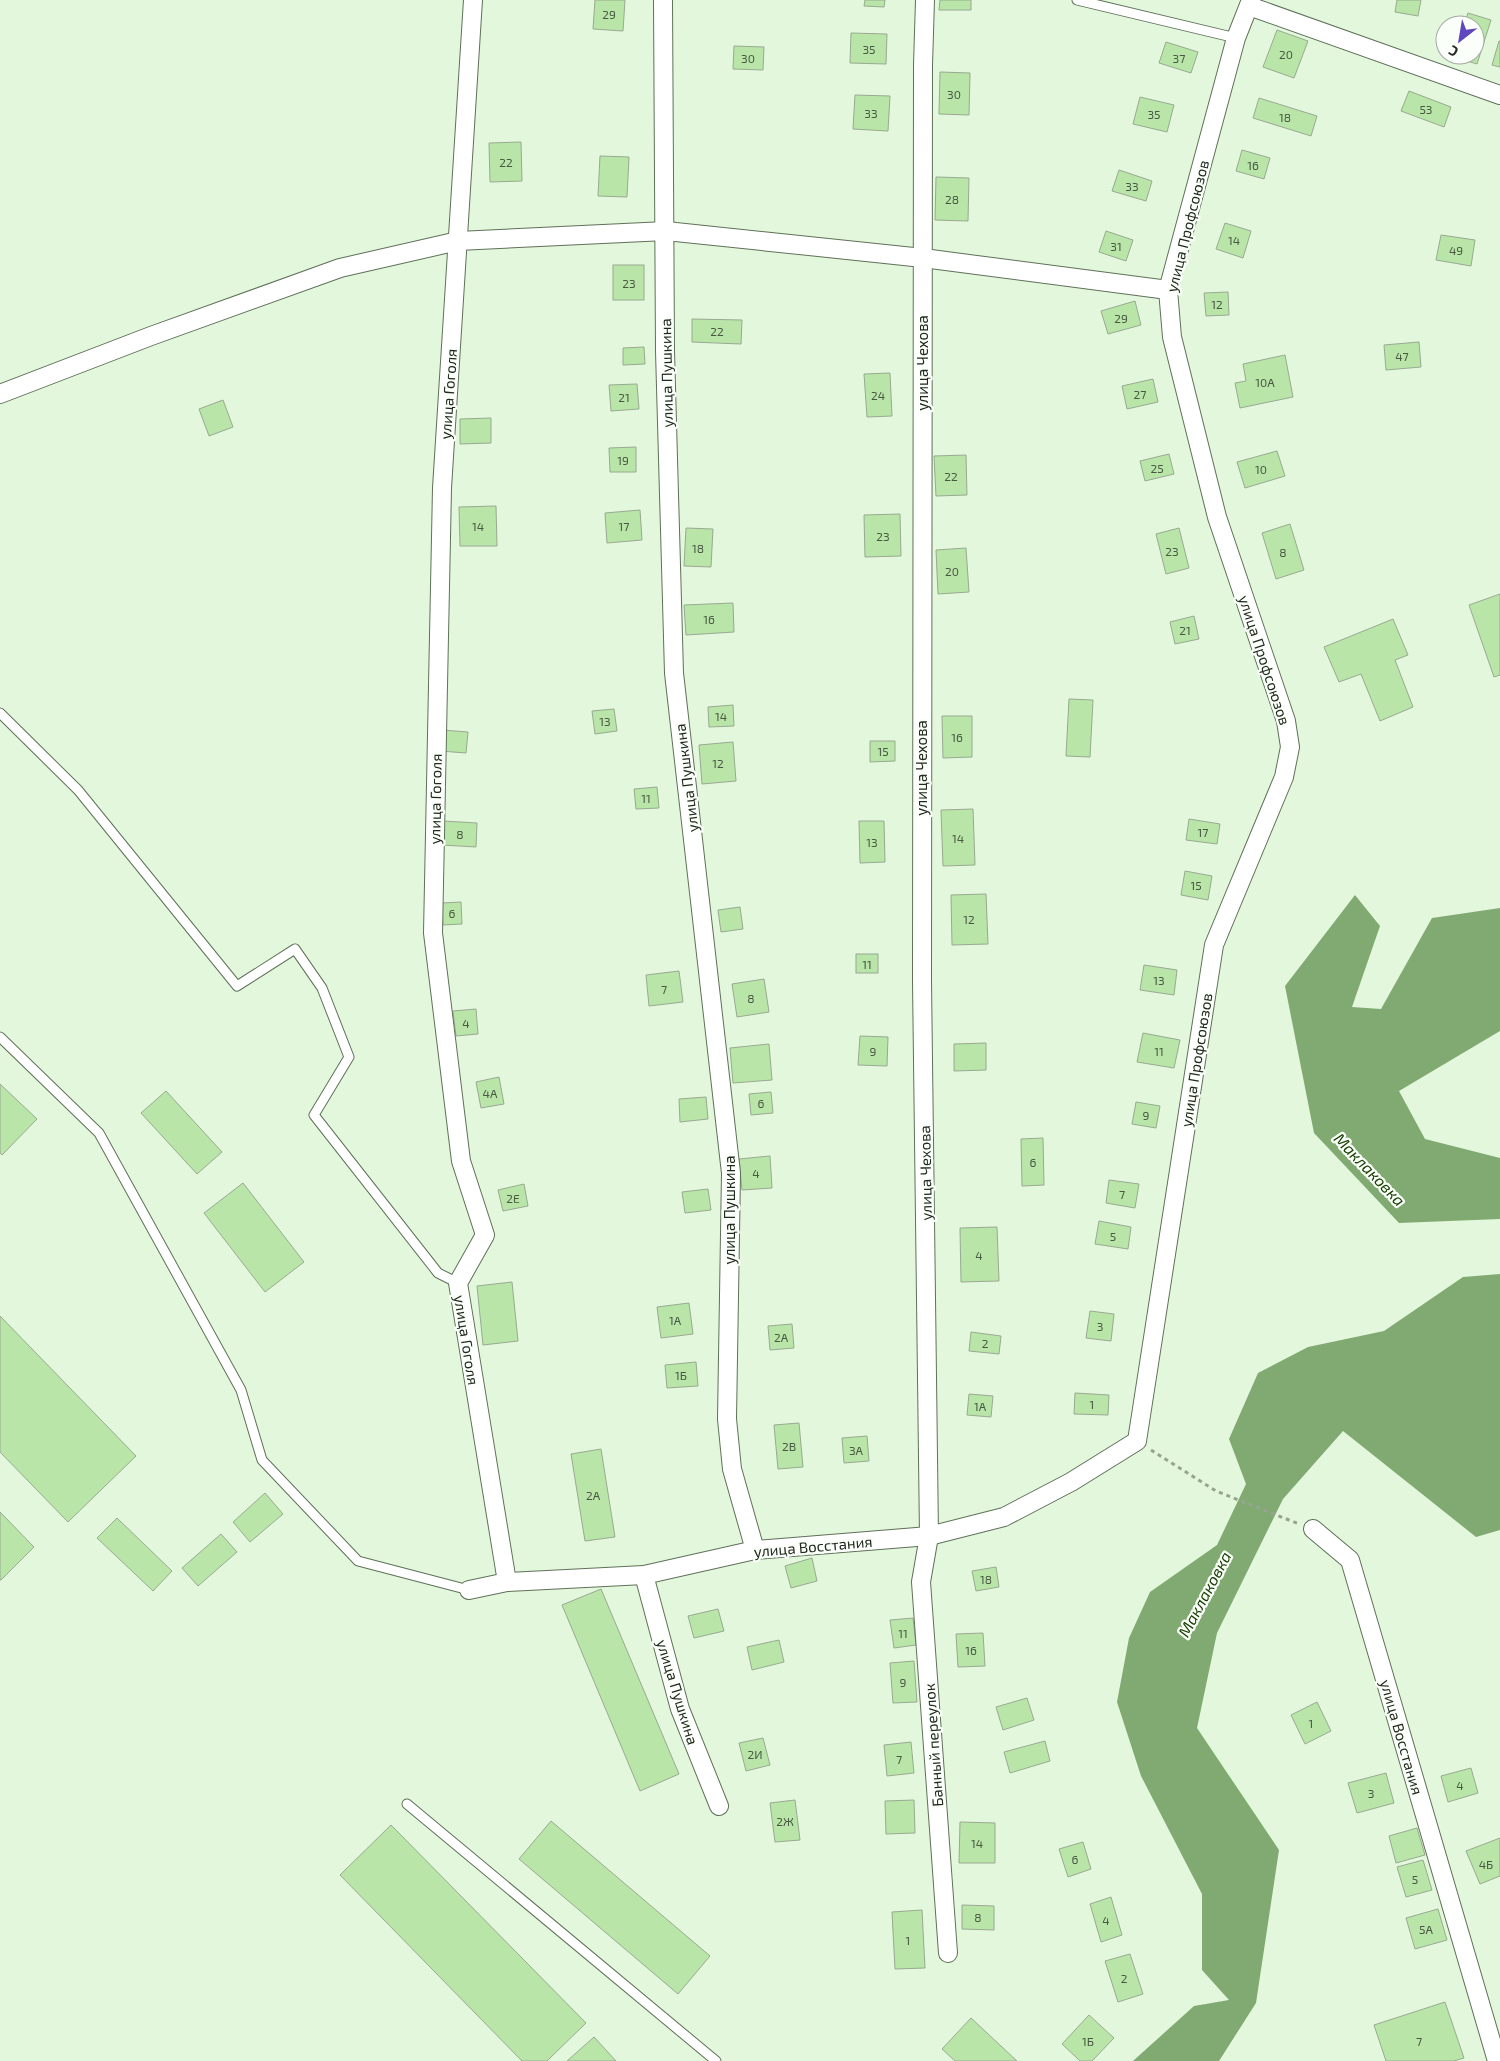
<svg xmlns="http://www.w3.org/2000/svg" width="1500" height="2061" font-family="'Exo 2',sans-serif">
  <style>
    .water { fill: #81aa72 }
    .building { fill: #b9e5a9; stroke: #98aa91 }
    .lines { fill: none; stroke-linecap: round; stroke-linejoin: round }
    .lane-casing { stroke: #5f7159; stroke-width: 11 }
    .street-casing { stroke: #5f7159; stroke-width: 20 }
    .path { stroke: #96a591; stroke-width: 3; stroke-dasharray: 4 4; stroke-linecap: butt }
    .lane { stroke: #fff; stroke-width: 9 }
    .street { stroke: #fff; stroke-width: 18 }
    .labels { text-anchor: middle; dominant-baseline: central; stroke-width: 4.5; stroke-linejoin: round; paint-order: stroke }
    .number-label { font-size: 12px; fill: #485842 }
    .street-label { font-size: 15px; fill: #22291f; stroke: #fbfff9 }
    .water-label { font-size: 16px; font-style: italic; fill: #184103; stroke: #fbfff9 }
  </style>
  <rect width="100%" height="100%" fill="#e3f7dc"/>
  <g class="water">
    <path d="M1355,895L1380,926L1352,1007L1381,1009L1432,918L1500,908V1031L1399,1091L1425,1139L1500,1158V1219L1399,1223L1314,1133L1285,986Z"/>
    <path d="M1500,1274V1530L1476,1537L1343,1431L1283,1499L1217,1633L1197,1728L1279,1850L1256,2003L1219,2061H1133L1194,2006L1229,2000L1202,1970V1894L1141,1776L1117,1702L1129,1638L1150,1592L1217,1545L1246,1484L1229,1439L1258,1373L1308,1347L1384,1331L1463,1277Z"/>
  </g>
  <g class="building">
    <path d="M595,0H625L623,31L593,29Z"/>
    <path d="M865,0H885L884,7L864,6Z"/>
    <path d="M940,0H971V10H939Z"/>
    <path d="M1397,0H1421L1418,16L1395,12Z"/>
    <path d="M1468,13L1491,20L1477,64L1454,57L1475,55V25H1464Z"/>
    <path d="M1277,30L1308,41L1294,78L1263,67Z"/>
    <path d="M851,33L887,34L886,64L850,63Z"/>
    <path d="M1499,41H1500V67L1492,65Z"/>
    <path d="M1166,42L1198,52L1191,73L1159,63Z"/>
    <path d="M734,46L764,47L763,70L733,69Z"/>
    <path d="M940,72L970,73L969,115L939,114Z"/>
    <path d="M1409,91L1451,107L1444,127L1401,111Z"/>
    <path d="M855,95L890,96L888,131L853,129Z"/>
    <path d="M1140,97L1174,105L1167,132L1133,124Z"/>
    <path d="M1259,98L1317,116L1311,136L1253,118Z"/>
    <path d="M521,142L522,181L490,182L489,143Z"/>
    <path d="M1242,150L1270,158L1264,179L1236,171Z"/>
    <path d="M600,156L629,157L627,197L598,196Z"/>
    <path d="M1119,170L1152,181L1146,201L1112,191Z"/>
    <path d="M936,177L969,178L968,221L935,220Z"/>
    <path d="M1225,223L1251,231L1243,258L1216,249Z"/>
    <path d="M1106,231L1133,240L1126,261L1099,252Z"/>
    <path d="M1441,235L1475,240L1471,266L1436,260Z"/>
    <rect x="613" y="265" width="31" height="35"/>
    <path d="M1228,292L1229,315L1206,316L1204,293Z"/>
    <path d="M1135,301L1141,325L1108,334L1101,311Z"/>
    <path d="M692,319L742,320L741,344L692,342Z"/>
    <path d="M1419,342L1421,367L1386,370L1384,345Z"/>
    <path d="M644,347L645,364L623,365V348Z"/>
    <path d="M1285,355L1293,397L1240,408L1235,383L1246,381L1243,364Z"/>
    <path d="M890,373L892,416L867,417L864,374Z"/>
    <path d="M1153,379L1158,402L1127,409L1122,386Z"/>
    <path d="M637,384L639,409L611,411L609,385Z"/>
    <path d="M223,400L233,427L209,436L199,409Z"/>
    <path d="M491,418V443L460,444V419Z"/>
    <path d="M636,447V472H610L609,448Z"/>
    <path d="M1277,451L1285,476L1245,488L1237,462Z"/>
    <path d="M1169,454L1174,474L1145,481L1140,461Z"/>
    <path d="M966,455L967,495L936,496L934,456Z"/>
    <path d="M496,506L497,546H460L459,507Z"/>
    <path d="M640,510L642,540L607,543L605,513Z"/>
    <path d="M900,514L901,556L865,557L864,515Z"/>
    <path d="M1290,524L1304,570L1276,579L1262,533Z"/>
    <path d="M686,528L713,529L711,567L684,566Z"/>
    <path d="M1179,528L1189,568L1166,574L1156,534Z"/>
    <path d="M966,548L969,592L938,594L936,550Z"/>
    <path d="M1500,594V675L1494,677L1469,605Z"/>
    <path d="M733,603L734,632L686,635L684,605Z"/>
    <path d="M1194,616L1199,639L1175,644L1170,622Z"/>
    <path d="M1393,619L1408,655L1395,660L1413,707L1380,721L1361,674L1339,682L1324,647Z"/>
    <path d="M1069,699L1093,700L1090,757L1066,756Z"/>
    <path d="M733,705L734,726L709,727L708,707Z"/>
    <path d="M614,709L617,731L595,734L592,711Z"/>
    <path d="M942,716H972V757L943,758Z"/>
    <path d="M442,730L468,732L466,753L440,751Z"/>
    <path d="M870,741H895V761L870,762Z"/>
    <path d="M733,742L736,781L702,784L699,745Z"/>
    <path d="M657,787L659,808L636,809L634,789Z"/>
    <path d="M973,809L975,865L943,866L941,810Z"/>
    <path d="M1189,819L1220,824L1217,844L1186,840Z"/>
    <path d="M443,821L477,823L476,847L442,845Z"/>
    <path d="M859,821H884L885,862L860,863Z"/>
    <path d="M1185,871L1212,876L1208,900L1181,895Z"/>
    <path d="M986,894L988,944L952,945L951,895Z"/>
    <path d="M461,902L462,924L443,925L442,903Z"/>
    <path d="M740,907L743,929L721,932L718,910Z"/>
    <rect x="856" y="954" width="22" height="19"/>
    <path d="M1144,965L1177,970L1174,995L1140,990Z"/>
    <path d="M679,971L683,1002L649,1006L646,975Z"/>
    <path d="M764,979L769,1012L737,1017L732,984Z"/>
    <path d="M476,1009L478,1034L456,1036L453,1011Z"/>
    <path d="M1143,1033L1180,1040L1174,1068L1137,1062Z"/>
    <path d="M860,1036L888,1037L887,1066L858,1065Z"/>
    <path d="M986,1043V1070L954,1071V1044Z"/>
    <path d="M769,1044L772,1080L733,1083L730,1048Z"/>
    <path d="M499,1077L504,1104L481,1108L476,1082Z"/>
    <path d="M0,1084L37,1119L2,1155L0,1153Z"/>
    <path d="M166,1091L222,1152L197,1174L141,1113Z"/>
    <path d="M771,1092L773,1113L751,1115L749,1094Z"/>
    <path d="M706,1097L708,1119L680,1122L679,1099Z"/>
    <path d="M1136,1102L1160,1106L1156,1128L1132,1124Z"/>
    <path d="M1043,1138L1044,1185L1022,1186L1021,1139Z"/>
    <path d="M770,1156L772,1188L742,1190L739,1159Z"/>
    <path d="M1109,1180L1139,1184L1135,1208L1106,1203Z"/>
    <path d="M243,1183L304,1262L265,1292L204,1213Z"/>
    <path d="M524,1184L528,1206L503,1211L498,1190Z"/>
    <path d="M708,1189L711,1210L685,1213L682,1192Z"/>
    <path d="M1099,1221L1131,1227L1128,1249L1095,1244Z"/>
    <path d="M997,1227L999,1281L961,1282L960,1228Z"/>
    <path d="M512,1282L518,1341L483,1345L477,1286Z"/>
    <path d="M689,1303L693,1334L661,1338L657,1307Z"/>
    <path d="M1090,1311L1114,1314L1111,1341L1086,1338Z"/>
    <path d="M0,1316L136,1456L68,1522L0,1452Z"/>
    <path d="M792,1324L794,1348L770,1350L768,1326Z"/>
    <path d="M971,1332L1001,1336L999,1354L969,1351Z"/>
    <path d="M696,1362L698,1386L667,1388L665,1365Z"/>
    <path d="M1075,1393L1109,1395L1108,1415L1074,1414Z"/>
    <path d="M969,1394L993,1396L991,1417L967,1415Z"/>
    <path d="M799,1423L803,1467L778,1469L774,1425Z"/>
    <path d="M867,1436L869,1461L844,1463L842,1438Z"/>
    <path d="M601,1449L615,1537L585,1541L571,1454Z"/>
    <path d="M265,1493L283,1514L250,1542L233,1522Z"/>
    <path d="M0,1512L34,1547L1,1580H0Z"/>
    <path d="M117,1518L172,1571L153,1591L97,1538Z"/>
    <path d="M221,1534L237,1552L198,1586L182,1568Z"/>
    <path d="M812,1558L817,1581L791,1588L785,1566Z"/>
    <path d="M996,1567L999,1587L976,1591L972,1571Z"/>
    <path d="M601,1589L679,1774L640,1791L562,1605Z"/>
    <path d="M718,1609L724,1631L694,1638L688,1616Z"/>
    <path d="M913,1618L916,1645L894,1648L890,1620Z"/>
    <path d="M983,1633L985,1666L958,1667L956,1634Z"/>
    <path d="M779,1640L784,1662L752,1670L747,1647Z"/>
    <path d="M914,1661L917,1702L893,1703L890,1663Z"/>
    <path d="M1027,1698L1034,1720L1003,1730L996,1707Z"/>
    <path d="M1317,1702L1331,1731L1305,1744L1291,1715Z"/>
    <path d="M763,1738L770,1765L746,1771L739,1743Z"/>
    <path d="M1045,1741L1050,1761L1010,1773L1004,1752Z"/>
    <path d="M911,1742L914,1773L887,1776L884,1745Z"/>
    <path d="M1471,1768L1478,1793L1448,1802L1441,1776Z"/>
    <path d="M1386,1773L1394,1803L1357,1813L1348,1783Z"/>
    <path d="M795,1800L800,1840L775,1842L770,1803Z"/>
    <path d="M914,1800L915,1833L886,1834L885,1801Z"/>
    <path d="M551,1821L710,1956L678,1994L519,1859Z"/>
    <path d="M960,1822L995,1823V1863H959Z"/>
    <path d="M391,1825L586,2023L547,2061H522L340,1875Z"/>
    <path d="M1417,1828L1425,1855L1396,1863L1389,1836Z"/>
    <path d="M1500,1838V1876L1480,1884L1466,1851Z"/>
    <path d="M1083,1842L1091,1869L1068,1877L1059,1849Z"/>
    <path d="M1423,1860L1432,1890L1406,1897L1397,1867Z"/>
    <path d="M1111,1897L1122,1935L1101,1942L1090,1904Z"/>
    <path d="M962,1905L994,1906V1930L962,1929Z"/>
    <path d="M1438,1909L1447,1940L1415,1949L1406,1918Z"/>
    <path d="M922,1910L925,1968L895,1969L892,1912Z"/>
    <path d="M1130,1954L1143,1994L1118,2002L1105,1961Z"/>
    <path d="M1445,2002L1464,2058L1454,2061H1386L1374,2025Z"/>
    <path d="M1089,2015L1114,2038L1092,2061H1080L1062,2044Z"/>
    <path d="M971,2018L1017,2061H955L942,2049Z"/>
    <path d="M594,2037L616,2061H567Z"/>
  </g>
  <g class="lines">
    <g class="lane-casing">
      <g id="lane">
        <path d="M1077,0L1236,38"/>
        <path d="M0,713L78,790L237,986L295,949L322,988L349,1057L314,1115L438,1273L458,1283"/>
        <path d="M0,1037L99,1133L241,1390L262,1460L358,1561L469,1590"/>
        <path d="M407,1804L716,2061"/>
      </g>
    </g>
    <g class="street-casing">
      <g id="street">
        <path d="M473,0L442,488L433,933L461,1161L485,1235L458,1283L507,1582"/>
        <path d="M663,0L665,351L674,673L731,1173L727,1419L732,1469L755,1550"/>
        <path d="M925,0L923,65L922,981L929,1536L921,1582L948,1953"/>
        <path d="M1249,6L1500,95"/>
        <path d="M0,394L151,336L340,268L458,241L666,231L923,258L1168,290"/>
        <path d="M1313,1529L1350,1560L1497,2061"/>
        <path d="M644,1575L680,1709L719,1806"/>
        <path d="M469,1590L507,1582L644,1575L755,1550L929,1536L1004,1517L1071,1482L1137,1441L1214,945L1284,777L1290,747L1286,721L1217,517L1172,337L1168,290L1236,38L1251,0"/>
      </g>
    </g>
    <path class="path" d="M1151,1450L1216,1491L1299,1524"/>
    <use href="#lane" class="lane"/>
    <use href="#street" class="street"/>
  </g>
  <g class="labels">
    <g class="number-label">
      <text x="609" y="14">29</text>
      <text x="869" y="49">35</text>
      <text x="1286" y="54">20</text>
      <text x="748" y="58">30</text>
      <text x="1179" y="58">37</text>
      <text x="954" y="94">30</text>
      <text x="1426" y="109">53</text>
      <text x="871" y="113">33</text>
      <text x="1154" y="114">35</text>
      <text x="1285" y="117">18</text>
      <text x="506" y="162">22</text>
      <text x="1253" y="165">16</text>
      <text x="1132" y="186">33</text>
      <text x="952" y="199">28</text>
      <text x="1234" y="240">14</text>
      <text x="1116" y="246">31</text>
      <text x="1456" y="250">49</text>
      <text x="629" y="283">23</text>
      <text x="1217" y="304">12</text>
      <text x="1121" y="318">29</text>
      <text x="717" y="331">22</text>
      <text x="1402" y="356">47</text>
      <text x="1265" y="382">10А</text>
      <text x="1140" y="394">27</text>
      <text x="878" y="395">24</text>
      <text x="624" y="397">21</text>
      <text x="623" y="460">19</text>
      <text x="1157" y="468">25</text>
      <text x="1261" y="469">10</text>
      <text x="951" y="476">22</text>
      <text x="478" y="526">14</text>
      <text x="624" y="526">17</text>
      <text x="883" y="536">23</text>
      <text x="698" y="548">18</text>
      <text x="1172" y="551">23</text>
      <text x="1283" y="552">8</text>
      <text x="952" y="571">20</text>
      <text x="709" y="619">16</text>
      <text x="1185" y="630">21</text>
      <text x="721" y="716">14</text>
      <text x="605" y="721">13</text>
      <text x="957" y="737">16</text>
      <text x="883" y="751">15</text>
      <text x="718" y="763">12</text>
      <text x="646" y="798">11</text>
      <text x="1203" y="832">17</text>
      <text x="460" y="834">8</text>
      <text x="958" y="838">14</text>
      <text x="872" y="842">13</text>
      <text x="1196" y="885">15</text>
      <text x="452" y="913">6</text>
      <text x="969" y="919">12</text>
      <text x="867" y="964">11</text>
      <text x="1159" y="980">13</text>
      <text x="664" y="989">7</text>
      <text x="751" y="998">8</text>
      <text x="466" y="1023">4</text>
      <text x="873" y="1051">9</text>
      <text x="1159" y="1051">11</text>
      <text x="490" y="1093">4А</text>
      <text x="761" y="1103">6</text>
      <text x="1146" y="1115">9</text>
      <text x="1033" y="1162">6</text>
      <text x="756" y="1173">4</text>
      <text x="1122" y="1194">7</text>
      <text x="513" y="1198">2Е</text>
      <text x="1113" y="1236">5</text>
      <text x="979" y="1255">4</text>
      <text x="675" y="1320">1А</text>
      <text x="1100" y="1326">3</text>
      <text x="781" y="1337">2А</text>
      <text x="985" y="1343">2</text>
      <text x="681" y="1375">1Б</text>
      <text x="1092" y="1404">1</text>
      <text x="980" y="1406">1А</text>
      <text x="789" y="1446">2В</text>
      <text x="856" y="1450">3А</text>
      <text x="593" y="1495">2А</text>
      <text x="986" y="1579">18</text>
      <text x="903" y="1633">11</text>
      <text x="971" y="1650">16</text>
      <text x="903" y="1682">9</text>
      <text x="1311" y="1723">1</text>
      <text x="755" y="1754">2И</text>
      <text x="899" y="1759">7</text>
      <text x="1460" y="1785">4</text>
      <text x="1371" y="1793">3</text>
      <text x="785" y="1821">2Ж</text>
      <text x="977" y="1843">14</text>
      <text x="1075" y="1859">6</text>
      <text x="1486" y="1864">4Б</text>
      <text x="1415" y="1879">5</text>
      <text x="978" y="1917">8</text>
      <text x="1106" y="1920">4</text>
      <text x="1426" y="1929">5А</text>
      <text x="908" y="1940">1</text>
      <text x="1124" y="1978">2</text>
      <text x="1088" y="2041">1Б</text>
      <text x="1419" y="2041">7</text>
    </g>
    <g class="street-label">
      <text transform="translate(1187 226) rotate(-76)">улица Профсоюзов</text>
      <text transform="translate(922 363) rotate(-90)">улица Чехова</text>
      <text transform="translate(666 373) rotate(-91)">улица Пушкина</text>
      <text transform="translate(448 394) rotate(-86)">улица Гоголя</text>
      <text transform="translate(1265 660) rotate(72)">улица Профсоюзов</text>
      <text transform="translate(921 768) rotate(-90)">улица Чехова</text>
      <text transform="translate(686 778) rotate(-97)">улица Пушкина</text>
      <text transform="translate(435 799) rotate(-89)">улица Гоголя</text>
      <text transform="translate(1196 1060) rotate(-81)">улица Профсоюзов</text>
      <text transform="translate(925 1173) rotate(-91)">улица Чехова</text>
      <text transform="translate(729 1210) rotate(-90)">улица Пушкина</text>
      <text transform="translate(467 1340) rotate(81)">улица Гоголя</text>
      <text transform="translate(813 1546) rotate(-5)">улица Восстания</text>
      <text transform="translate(678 1692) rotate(73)">улица Пушкина</text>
      <text transform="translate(1402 1737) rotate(74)">улица Восстания</text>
      <text transform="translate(933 1745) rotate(-94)">Банный переулок</text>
    </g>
    <g class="water-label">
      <text transform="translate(1370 1169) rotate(46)">Маклаковка</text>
      <text transform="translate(1204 1594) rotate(-62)">Маклаковка</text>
    </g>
  </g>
  <g transform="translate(1460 40) rotate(211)"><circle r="24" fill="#fbfff9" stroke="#a4a9a2"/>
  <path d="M0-4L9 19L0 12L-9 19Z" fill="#6046bf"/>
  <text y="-8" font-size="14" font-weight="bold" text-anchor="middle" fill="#22291f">С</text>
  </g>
</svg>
